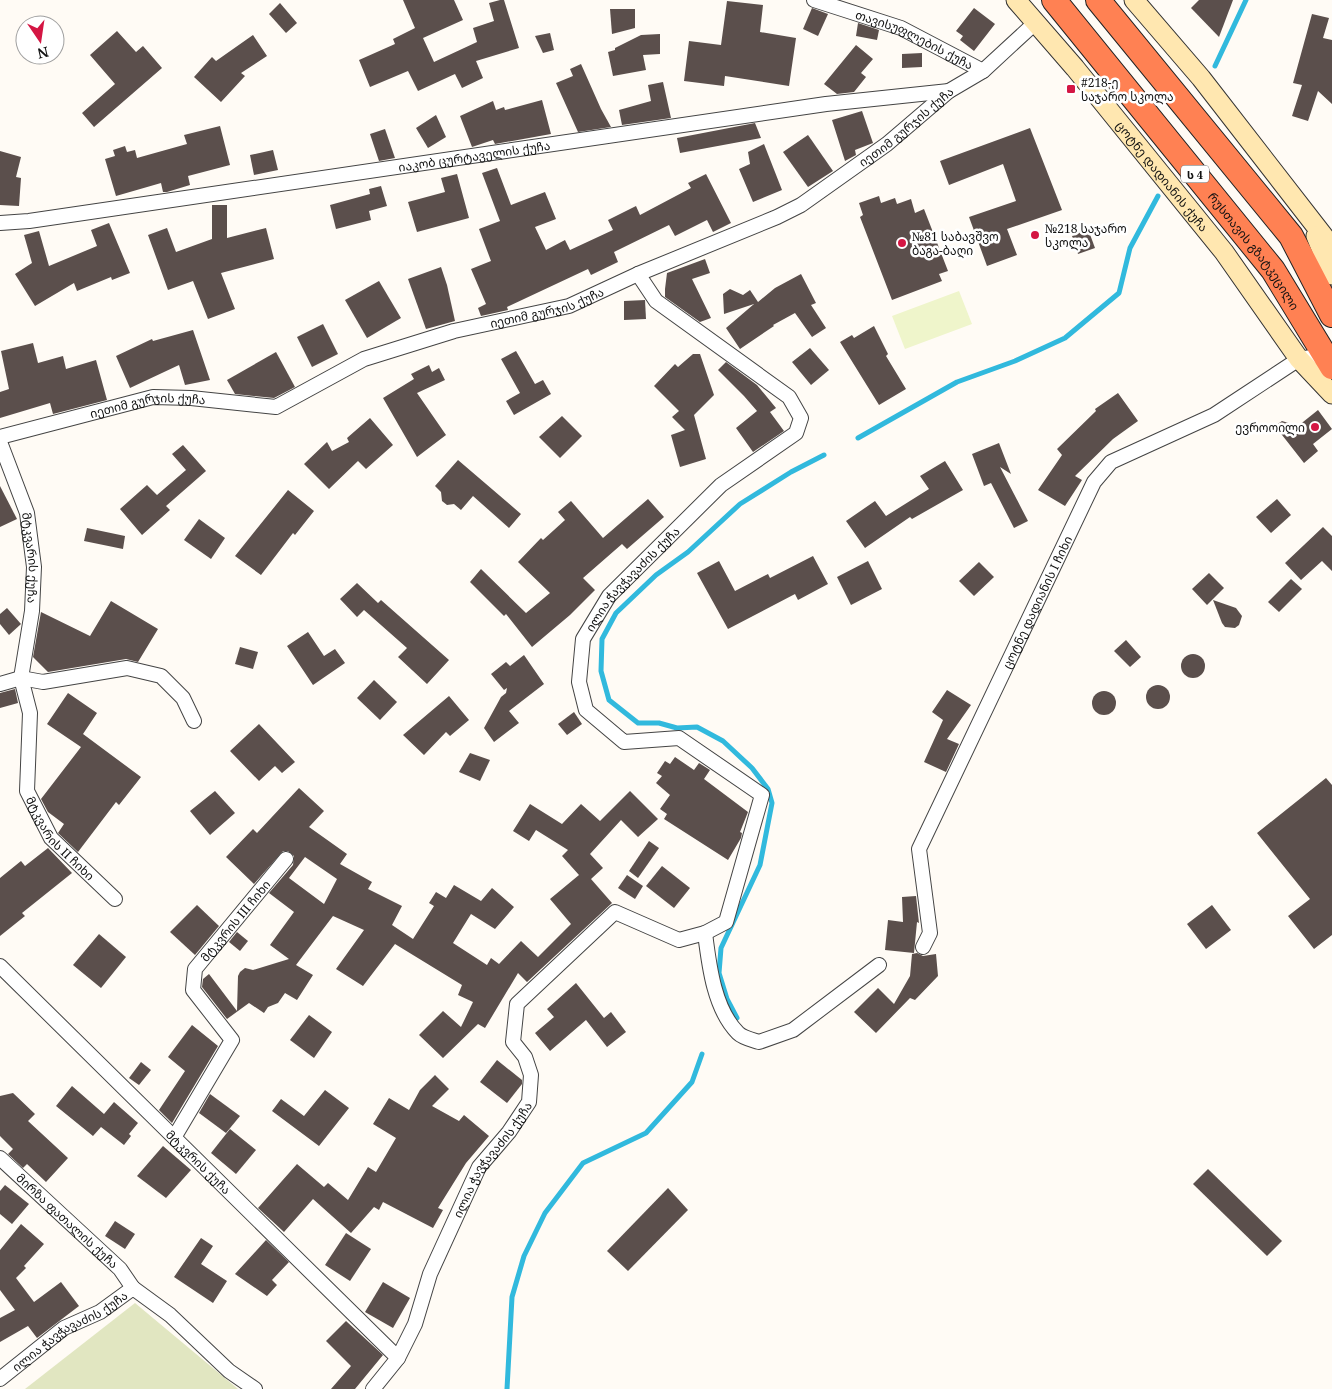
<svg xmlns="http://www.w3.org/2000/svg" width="1332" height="1389" font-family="'Noto Serif','Noto Sans Georgian',serif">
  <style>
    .cemetery { fill: #e1e6c1 }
    .pitch { fill: #eff5cb }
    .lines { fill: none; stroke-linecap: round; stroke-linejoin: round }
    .stream { stroke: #31b9dd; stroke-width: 5 }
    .building { fill: #5b4f4c; fill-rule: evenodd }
    .street-casing { stroke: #444; stroke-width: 16 }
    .secondary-casing { stroke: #333; stroke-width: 21 }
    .highway-casing { stroke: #222; stroke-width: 26 }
    .street { stroke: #fff; stroke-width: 14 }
    .secondary { stroke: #ffe7b0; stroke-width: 19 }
    .highway { stroke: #ff8153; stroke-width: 24 }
    .poi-dot { fill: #d41643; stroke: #fff; stroke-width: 2 }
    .labels { text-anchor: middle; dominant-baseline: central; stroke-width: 5; stroke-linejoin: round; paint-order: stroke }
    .shield { fill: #fff; stroke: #585858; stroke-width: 1 }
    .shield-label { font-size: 11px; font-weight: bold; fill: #111 }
    .street-label { font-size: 12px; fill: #111; stroke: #fff }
    .poi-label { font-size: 12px; fill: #111; stroke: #fff; text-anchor: start }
  </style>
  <rect width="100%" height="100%" fill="#fffbf5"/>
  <path class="cemetery" d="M135,1303L238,1389H25Z"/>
  <path class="pitch" d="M959,291L972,324L905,349L892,316Z"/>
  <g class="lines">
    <g class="stream">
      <path d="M1215,66L1246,0"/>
      <path d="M858,438L957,382L1015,361L1065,338L1119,293L1130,248L1158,196"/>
      <path d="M737,1018L727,999L719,973L721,948L760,865L772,803L768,789L752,768L723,741L697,727L677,728L659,723H638L609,700L601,671L602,639L616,613L656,575L688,552L740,504L791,472L824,455"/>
      <path d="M507,1389L512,1297L524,1256L545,1213L583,1163L646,1133L692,1082L702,1054"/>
    </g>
  </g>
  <g class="building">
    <path d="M403,0H454L463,20L423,38L434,62L477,42L473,28L494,21L489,3L500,0H504L519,48L476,61L483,78L462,88L455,74L418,91L408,71L370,87L359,60L395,44L393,39L415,28Z"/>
    <path d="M1199,0H1233L1219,37L1191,8Z"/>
    <path d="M727,1L763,5L760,32L796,38L789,86L725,76L724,86L684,81L689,41L721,45Z"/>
    <path d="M280,3L297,23L286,33L269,14Z"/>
    <path d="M812,8L828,14L818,36L803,29Z"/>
    <path d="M974,8L995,24L974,51L960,40L963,36L956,31Z"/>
    <path d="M610,9H635V28L612,34Z"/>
    <path d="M1312,14L1329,18L1323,38L1332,40V104L1318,91L1308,121L1292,116L1302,85L1293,83Z"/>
    <path d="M858,23L879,30L877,40L856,36Z"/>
    <path d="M117,31L136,52L143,46L162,68L94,127L82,113L115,84L90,55Z"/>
    <path d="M550,33L554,50L543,53L535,36Z"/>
    <path d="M660,34V54L643,55L646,70L613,76L608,52L615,50V48L641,35Z"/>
    <path d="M253,35L267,56L241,73L245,76L221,102L194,77L212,57L216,61Z"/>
    <path d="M856,45L873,59L861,73L866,77L854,92L837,94L824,84Z"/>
    <path d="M922,53V67L902,68V54Z"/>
    <path d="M581,64L601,109L611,127L578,132L556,83L573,76L570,69Z"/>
    <path d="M663,82L671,118L622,125L619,110L651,101L648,85Z"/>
    <path d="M542,100L551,134L495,144L493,140L472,147L460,116L493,101L496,110L504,107L505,110Z"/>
    <path d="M862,111L873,143L855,150L856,155L845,161L832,120Z"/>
    <path d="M436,115L446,137L428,148L416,128Z"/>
    <path d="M755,123L761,138L680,153L677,138Z"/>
    <path d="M220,126L230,165L188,176L190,185L167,192H163L161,183L116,196L105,159L115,156L113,150L125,146L127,152L135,150L137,158L187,144L184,135Z"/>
    <path d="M1030,128L1062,210L1007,229L1017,255L987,266L969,217L1016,201L1003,164L949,185L940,161Z"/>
    <path d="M385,129L395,158L379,161L370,134Z"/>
    <path d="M808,135L833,171L808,187L783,152Z"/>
    <path d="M764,144L782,190L753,202L739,169L750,164L748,152Z"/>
    <path d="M273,150L278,170L254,175L250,155Z"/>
    <path d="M0,151L21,157L16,177L21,178L19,206L0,205Z"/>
    <path d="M497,168L511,205L545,192L556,219L535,227L546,250L565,240L570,250L613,230L608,220L636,206L640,215L691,188L688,183L706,174L731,223L713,232L707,220L675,236L669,225L614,252L618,262L591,275L588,269L507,307L508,310L481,316L478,308L486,304L471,269L491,261L479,229L500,221L482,173Z"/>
    <path d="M457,174L469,218L417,232L408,202L445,192L441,178Z"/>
    <path d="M381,186L387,206L369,211L371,220L336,229L330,205L370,194L369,189Z"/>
    <path d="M879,196L881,203L895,198L897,204L911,199L915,213L924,209L948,271L939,274L942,281L892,300L860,217L863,215L859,203Z"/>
    <path d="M212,205H227V238L266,228L274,259L221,273L235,309L208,319L193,281L168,290L148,235L167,228L176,252L212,239Z"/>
    <path d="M109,223L130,273L112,280L111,277L77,291L74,283L35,306L15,274L32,263L24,235L39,231L49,266L97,246L91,230Z"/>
    <path d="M1088,229L1095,248L1078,254L1072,236Z"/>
    <path d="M705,259L710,273L692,279L711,318L700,322L665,297V289L667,273Z"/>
    <path d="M441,267L447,285L455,321L426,329L408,279Z"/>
    <path d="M801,274L816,303L811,305L826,328L812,337L795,313L773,325L774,326L740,349L726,328L754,304L724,314L723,294L730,289L743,295L750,290L758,302L775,288Z"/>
    <path d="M379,281L401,318L367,338L345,300Z"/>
    <path d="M645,300L646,319L624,320V301Z"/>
    <path d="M323,324L338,354L312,367L297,337Z"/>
    <path d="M874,326L888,354L886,356L906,389L879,405L840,342L852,335L854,338Z"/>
    <path d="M193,330L210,380L185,385L179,365L130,388L116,356L152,339L153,341Z"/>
    <path d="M33,343L38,363L63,356L66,369L96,360L107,400L53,414L50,403L0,418V392L9,389L1,351Z"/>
    <path d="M810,348L829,370L811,385L792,362Z"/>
    <path d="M516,351L535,384L543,380L551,394L514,415L506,401L520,393L501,359Z"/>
    <path d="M276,352L295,387L274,398L235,394L227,380Z"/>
    <path d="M693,354H700L714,395L694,415L706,459L680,467L671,435L685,430L672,417L679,411L654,386L675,364L678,367Z"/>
    <path d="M726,362L757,385L776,408L770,412L784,431L753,452L736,428L757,411L744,396L718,370Z"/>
    <path d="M429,365L432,372L439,368L445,380L417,393L446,435L417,457L383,398L414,379L411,374Z"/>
    <path d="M1118,393L1138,421L1113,439L1075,476L1082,480L1065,506L1038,490L1062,455L1057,449L1096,411L1095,409Z"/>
    <path d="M1318,410L1332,429L1313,444L1318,451L1304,463L1275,426L1282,421L1298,426Z"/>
    <path d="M562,416L582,436L560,458L539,437Z"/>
    <path d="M370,418L393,445L366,469L358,461L329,489L304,464L327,442L332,451L349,442L347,438Z"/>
    <path d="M999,443L1011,474L1000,467L1028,521L1014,528L991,483L984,486L972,454Z"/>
    <path d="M183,445L206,471L166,506L170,510L142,535L120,509L147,485L157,495L186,470L172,454Z"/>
    <path d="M458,460L521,514L509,528L473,496L461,510L454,504L447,505L442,501L441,492L435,486Z"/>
    <path d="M945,461L963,490L912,519L910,517L865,548L846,521L875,501L886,516L929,489L920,476Z"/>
    <path d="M0,486L17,519L0,527Z"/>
    <path d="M288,490L314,511L295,535L293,533L261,575L235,556Z"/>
    <path d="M648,499L664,517L627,549L622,544L583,578L595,590L570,615L532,647L506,614L504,616L470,582L481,569L526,613L550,593L518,562L541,538L543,540L565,520L558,512L571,501L603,538Z"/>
    <path d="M1277,499L1291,515L1271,533L1256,517Z"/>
    <path d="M199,519L225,538L211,559L184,540Z"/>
    <path d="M1323,527L1332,536V571L1322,561L1301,580L1285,563Z"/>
    <path d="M87,528L125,536L123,549L84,541Z"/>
    <path d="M813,556L828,584L798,600L795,594L728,629L697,573L719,561L735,591L768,574L770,578Z"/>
    <path d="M868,561L882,589L851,605L837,577Z"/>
    <path d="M979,562L994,577L974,596L959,581Z"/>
    <path d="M1209,573L1224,588L1207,605L1192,589Z"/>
    <path d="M1291,579L1302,589L1279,612L1268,602Z"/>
    <path d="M357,583L378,603L381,600L449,660L427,684L398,657L407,648L364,610L357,617L340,599Z"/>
    <path d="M1213,600L1236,608L1242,616L1239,625L1235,628L1225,627L1222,623Z"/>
    <path d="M111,601L158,629L138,662L126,659L48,672L33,657L41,612L90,636Z"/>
    <path d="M7,608L21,624L9,635L0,624V614Z"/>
    <path d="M308,632L324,656L335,649L345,663L313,685L287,646Z"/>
    <path d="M1126,640L1141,657L1130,667L1114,651Z"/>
    <path d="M240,647L258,652L253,669L235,664Z"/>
    <circle cx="1193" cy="666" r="12"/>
    <path d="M524,655L544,684L509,711L519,723L494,742L484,728L501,697L506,693L507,688L504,690L491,674L506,662L510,666Z"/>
    <path d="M374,680L397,702L380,720L357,698Z"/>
    <circle cx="1158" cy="697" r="12"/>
    <path d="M15,689L18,703L0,708V693Z"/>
    <path d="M947,690L971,705L947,739L959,744L946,772L924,762L943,720L932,712Z"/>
    <circle cx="1104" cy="703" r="12"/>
    <path d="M68,693L97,713L83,734L141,777L119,805L116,802L78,852L58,833L64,824L48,812L41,799L81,747L47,724Z"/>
    <path d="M449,696L469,720L450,736L446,732L424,755L403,735Z"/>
    <path d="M574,712L582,724L567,735L558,724Z"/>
    <path d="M259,724L295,762L282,773L275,766L259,781L230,751Z"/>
    <path d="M470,753L490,760L480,781L459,772Z"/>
    <path d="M675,757L694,770L699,763L710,770L704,779L748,812L740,832L742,833L741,838L728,860L664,819L667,814L660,809L670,795L656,783L662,776L657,773L665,761L670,764Z"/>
    <path d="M1326,778L1332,785V935L1314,949L1288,916L1310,899L1257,833Z"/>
    <path d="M299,788L324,811L309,827L347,854L340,864L372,882L368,889L402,906L392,925L413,939L434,906L429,903L436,892L446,898L454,885L481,901L492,888L514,907L495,929L471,914L453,943L487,965L491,958L499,964L521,941L538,957L571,924L550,899L579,875L562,856L568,850L536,830L529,841L513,831L530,804L562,824L581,804L600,821L630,791L658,819L638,837L621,820L590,854L603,868L591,879L612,903L527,982L518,973L485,1028L478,1024L443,1058L419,1035L443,1011L461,1027L473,1002L458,995L462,985L395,944L363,986L336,969L364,930L333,916L296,965L313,975L297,1000L285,993L278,1003L268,1007L264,1013L249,1003L227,1019L202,987L203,979L209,974L237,1011L238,976L240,972L245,968L253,970L289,959L270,945L294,912L269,893L293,865L294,856L288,851H283L254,884L226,857L253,829L257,833ZM305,857L337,879L324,904L289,878Z"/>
    <path d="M215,791L235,813L210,835L190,811Z"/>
    <path d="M649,841L659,848L638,878L629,871Z"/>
    <path d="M48,848L72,873L22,913L25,916L0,936V878L21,861L25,866Z"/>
    <path d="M662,866L690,888L674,908L646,886Z"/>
    <path d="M627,875L643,886L635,899L618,888Z"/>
    <path d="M916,896L919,923L917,922L914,953L885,950L888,920L903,922L902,897Z"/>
    <path d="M197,905L219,926L195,955L170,932Z"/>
    <path d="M1212,905L1231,930L1206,949L1187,924Z"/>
    <path d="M237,932L248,941L240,951L229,942Z"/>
    <path d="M99,934L126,957L101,988L73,965Z"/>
    <path d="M917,953L923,956L936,954L938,976L915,1000L910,998L876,1033L854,1012L878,988L894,1004L910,976L912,954Z"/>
    <path d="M576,983L604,1018L611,1012L626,1032L607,1047L586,1020L550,1051L535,1033L554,1017L547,1009Z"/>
    <path d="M309,1015L332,1032L314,1058L290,1040Z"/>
    <path d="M192,1025L218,1046L172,1123L159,1110L185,1071L168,1057Z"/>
    <path d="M497,1060L522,1080V1084L507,1103L480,1082Z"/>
    <path d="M141,1062L151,1070L139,1085L129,1078Z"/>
    <path d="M435,1075L449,1089L432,1106L459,1121L464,1115L489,1136L466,1163L438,1208L443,1210L433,1228L383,1202L379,1210L374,1207L351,1233L313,1199L284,1232L258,1208L297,1164L324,1187L328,1183L348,1200L368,1167L376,1172L396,1138L373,1124L389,1098L409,1110L420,1090Z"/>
    <path d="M72,1086L104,1114L114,1102L138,1123L129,1134L131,1136L124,1145L101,1127L93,1136L56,1106Z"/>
    <path d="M325,1090L349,1108L319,1146L272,1111L281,1099L304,1116Z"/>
    <path d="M13,1093L35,1114L28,1121L68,1158L46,1182L27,1164L23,1168L8,1154L13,1149L0,1136V1096Z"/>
    <path d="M210,1094L240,1116L226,1133L199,1113Z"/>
    <path d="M230,1129L256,1150L236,1174L211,1153Z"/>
    <path d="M163,1146L191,1170L166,1198L137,1176Z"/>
    <path d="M1208,1169L1282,1241L1267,1256L1193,1184Z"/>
    <path d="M5,1185L29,1204L12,1224L0,1214V1191Z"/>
    <path d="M668,1188L688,1210L628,1271L607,1251Z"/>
    <path d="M115,1221L135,1234L125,1249L105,1236Z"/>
    <path d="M21,1224L44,1244L24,1266L26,1268L16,1278L34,1302L61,1282L79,1306L37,1338L28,1326L0,1342V1318L15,1310L0,1290V1250Z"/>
    <path d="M346,1233L371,1249L350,1281L325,1265Z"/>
    <path d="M201,1238L213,1246L201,1264L227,1281L213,1303L174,1277Z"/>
    <path d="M266,1240L289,1262L272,1280L277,1285L267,1296L235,1274Z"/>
    <path d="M383,1282L410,1298L393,1328L365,1312Z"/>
    <path d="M346,1321L383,1355L355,1389H331L351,1366L326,1341Z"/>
  </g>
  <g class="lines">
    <g class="street-casing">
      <g id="street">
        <path id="s1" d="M814,0L901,28L983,71"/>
        <path id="s2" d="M0,223L29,221L826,104L949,91"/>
        <path id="s3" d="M0,437L153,397L191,398L276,407L364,359L454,331L569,306L638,274L777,217L801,205L887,144L949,91L983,71L1035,23"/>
        <path id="s4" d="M0,442L27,513L34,567L32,611L21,678L30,713L27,791L51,838L115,899"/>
        <path d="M0,684L21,678L43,682L127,668L161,676L183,698L194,721"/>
        <path d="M705,933C709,965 714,1009 738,1033C743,1038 753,1040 759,1042L793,1030L879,965"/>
        <path id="s5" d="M923,947L930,933L919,849L1094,482L1111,462L1214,415L1299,359L1330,354"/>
        <path id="s6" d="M0,966L398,1358"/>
        <path id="s7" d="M175,1136L232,1040L193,990L195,969L286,859"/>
        <path id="s8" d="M0,1158L120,1269L133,1288"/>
        <path id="s9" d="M0,1379L64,1328L100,1312L133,1288L170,1315L229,1371L255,1389"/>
        <path id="s10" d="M373,1389L398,1358L415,1324L430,1274L479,1167L509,1132L529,1102L531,1075L525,1057L513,1042L517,1004L615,912L679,940L705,933L726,922L762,795L679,738L624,742L586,710L579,682L583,639L609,596L721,485L796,433L801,418L789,397L656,301L638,274"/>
      </g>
    </g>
    <g class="secondary-casing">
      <g id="secondary">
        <path id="s11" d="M1016,0L1075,68L1224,252L1299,359L1332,394"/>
        <path d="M1134,0L1201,78L1332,247"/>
        <path d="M1316,236L1332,275"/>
      </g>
    </g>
    <g class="highway-casing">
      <g id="highway">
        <path id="s12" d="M1054,0L1273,270L1332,367"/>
        <path d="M1098,0L1291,236L1332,315"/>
      </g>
    </g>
    <use href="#street" class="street"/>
    <use href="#secondary" class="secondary"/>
    <use href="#highway" class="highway"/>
  </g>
  <g class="poi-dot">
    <rect x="1066" y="84" width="10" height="10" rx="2.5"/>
    <circle cx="1035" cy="235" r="5"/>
    <circle cx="902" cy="243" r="5"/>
    <circle cx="1315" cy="427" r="5"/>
  </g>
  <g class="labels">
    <rect class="shield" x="1181" y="165.5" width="28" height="17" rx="4"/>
    <g class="shield-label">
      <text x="1195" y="174">ს 4</text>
    </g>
    <g class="street-label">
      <text stroke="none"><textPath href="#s1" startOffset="108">თავისუფლების ქუჩა</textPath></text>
      <text stroke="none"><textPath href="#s3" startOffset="978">იეთიმ გურჯის ქუჩა</textPath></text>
      <text stroke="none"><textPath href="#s2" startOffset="479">იაკობ ცურტაველის ქუჩა</textPath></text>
      <text stroke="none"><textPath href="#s11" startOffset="229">ცოტნე დადიანის ქუჩა</textPath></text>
      <text stroke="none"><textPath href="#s12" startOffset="321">რუსთავის გზატკეცილი</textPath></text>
      <text stroke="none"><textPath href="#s3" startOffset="572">იეთიმ გურჯის ქუჩა</textPath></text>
      <text stroke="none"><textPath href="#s3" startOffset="152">იეთიმ გურჯის ქუჩა</textPath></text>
      <text stroke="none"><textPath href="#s4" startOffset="121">მტკვარის ქუჩა</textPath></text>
      <text stroke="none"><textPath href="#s10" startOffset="1176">ილია ჭავჭავაძის ქუჩა</textPath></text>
      <text stroke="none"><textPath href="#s5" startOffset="374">ცოტნე დადიანის I ჩიხი</textPath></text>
      <text stroke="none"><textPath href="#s4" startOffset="415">მტკვარის II ჩიხი</textPath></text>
      <text stroke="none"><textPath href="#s7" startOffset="259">მტკვრის III ჩიხი</textPath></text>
      <text stroke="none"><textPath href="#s10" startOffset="261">ილია ჭავჭავაძის ქუჩა</textPath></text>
      <text stroke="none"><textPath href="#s6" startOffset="279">მტკვრის ქუჩა</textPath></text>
      <text stroke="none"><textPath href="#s8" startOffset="92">მირზა ფათალის ქუჩა</textPath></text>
      <text stroke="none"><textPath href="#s9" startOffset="85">ილია ჭავჭავაძის ქუჩა</textPath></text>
    </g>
    <g class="poi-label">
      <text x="1081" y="82">#218-ე<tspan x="1081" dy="14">საჯარო სკოლა</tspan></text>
      <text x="1045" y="228">№218 საჯარო<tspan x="1045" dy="14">სკოლა</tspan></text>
      <text x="912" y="236">№81 საბავშვო<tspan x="912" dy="14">ბაგა-ბაღი</tspan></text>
      <text x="1305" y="427" text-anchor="end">ევროოილი</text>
    </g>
  </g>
  <g transform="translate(40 40) rotate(167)"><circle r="24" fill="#ffffff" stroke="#a0a0a0"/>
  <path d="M0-4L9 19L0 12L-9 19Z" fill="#d41643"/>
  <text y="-8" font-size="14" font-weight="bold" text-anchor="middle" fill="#111111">N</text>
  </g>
</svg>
